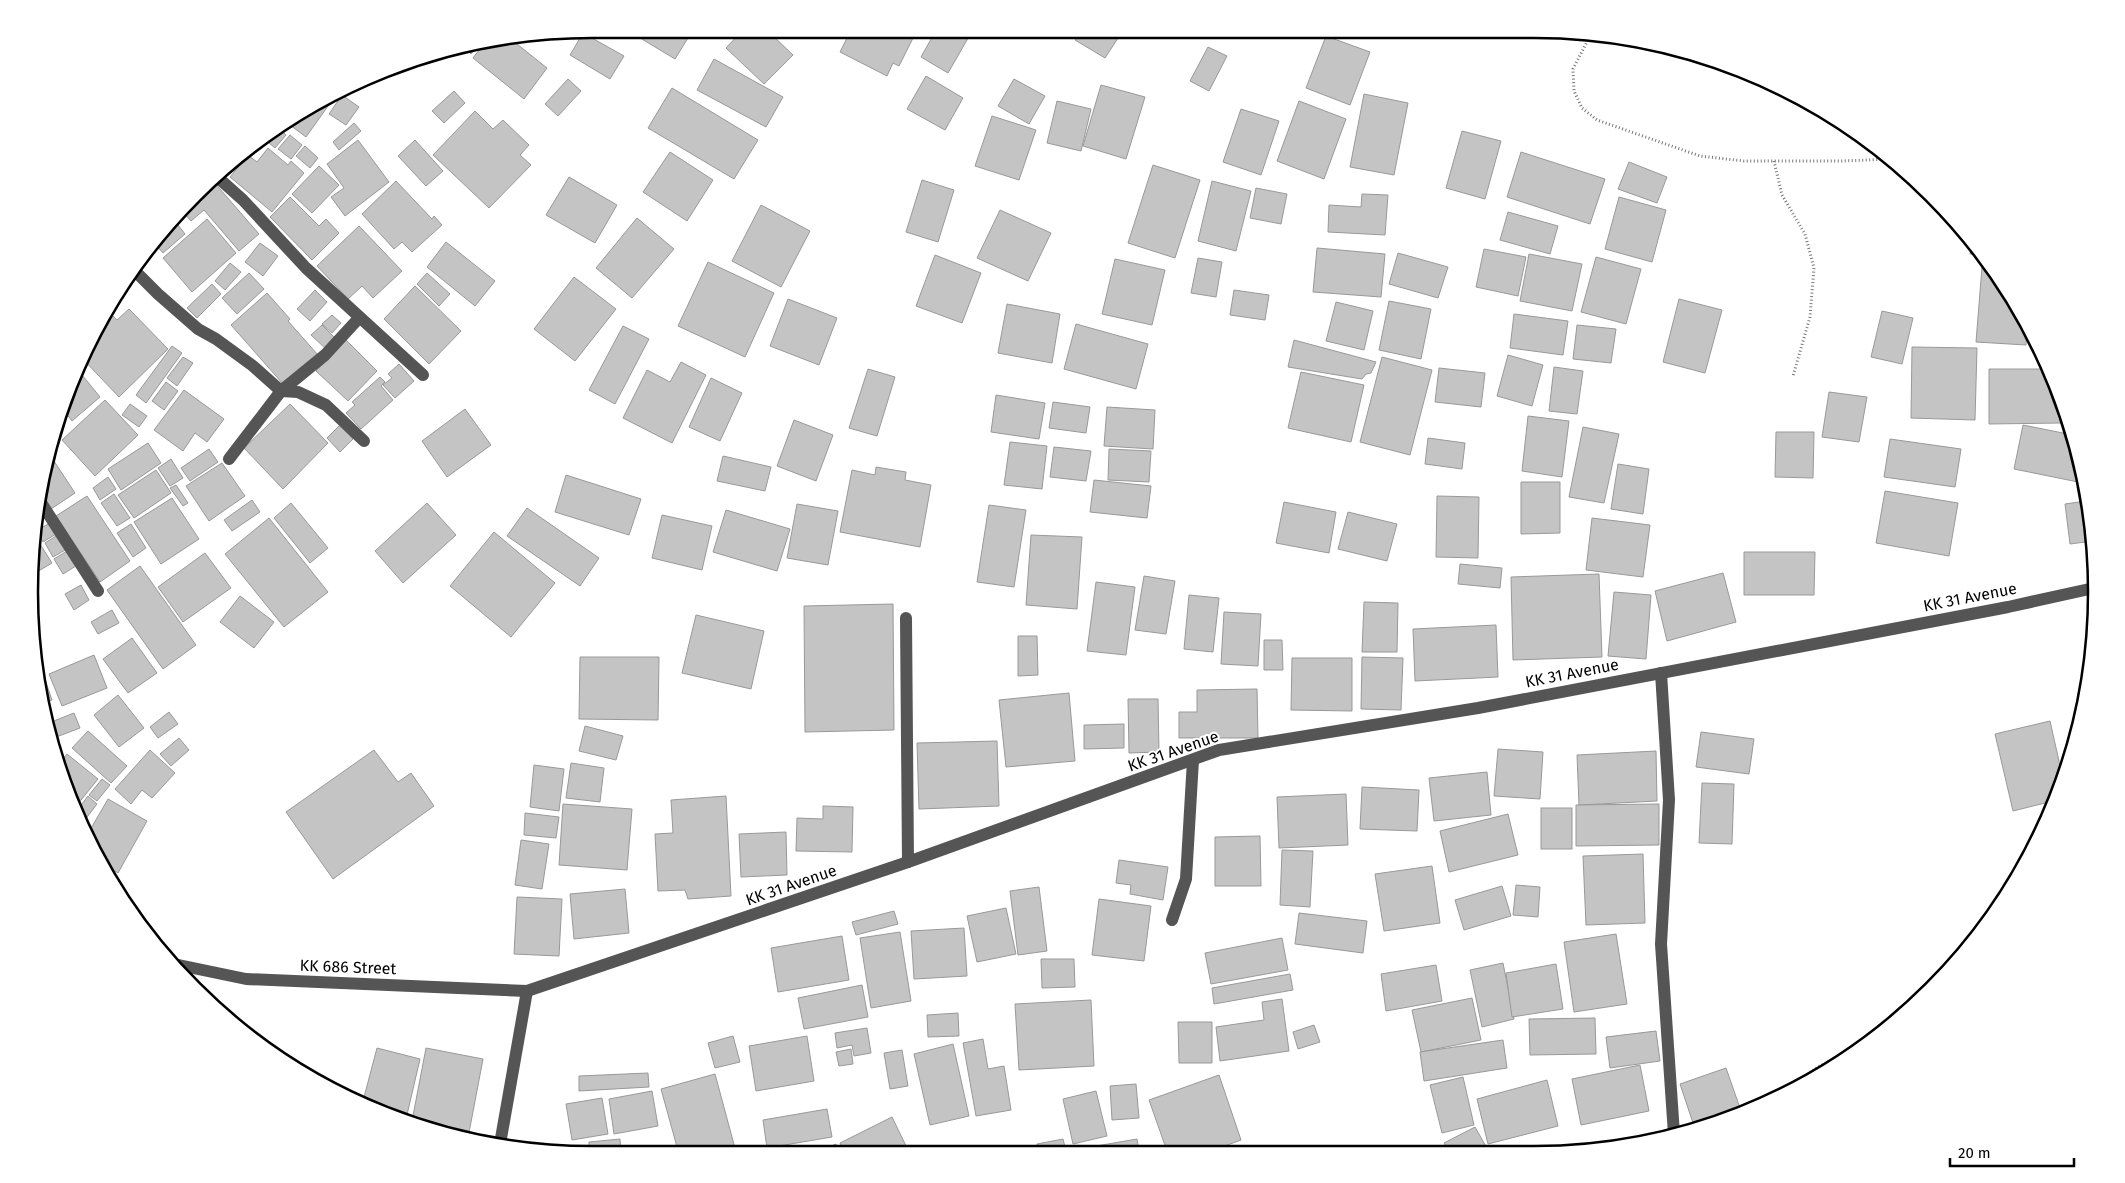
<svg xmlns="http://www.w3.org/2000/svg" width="2125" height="1183" font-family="'Fira Sans',sans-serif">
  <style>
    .building { fill: #c4c4c4; stroke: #999 }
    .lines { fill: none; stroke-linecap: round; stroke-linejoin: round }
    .path { stroke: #777; stroke-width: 3; stroke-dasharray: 1 2.5; stroke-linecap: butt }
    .minor { stroke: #555; stroke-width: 12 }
    .labels { text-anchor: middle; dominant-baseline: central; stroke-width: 4; stroke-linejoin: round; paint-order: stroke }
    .street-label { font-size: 16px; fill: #000; stroke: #fff }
    .rim { fill: none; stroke: #000; stroke-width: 2.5 }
  </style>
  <rect width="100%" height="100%" fill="#fff"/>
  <g class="building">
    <path d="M850,32H916L899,66L893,63L887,76L840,52Z"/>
    <path d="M935,32L971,33L948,73L921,57Z"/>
    <path d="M1080,32H1122L1105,58L1075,40Z"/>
    <path d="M583,33L624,56L610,79L570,55Z"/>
    <path d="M632,33H691L675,59Z"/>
    <path d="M740,33H770L793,55L764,84L726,48Z"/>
    <path d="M507,36L547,68L524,99L473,58L486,41Z"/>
    <path d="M1326,36L1370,52L1350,105L1306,88Z"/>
    <path d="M481,42L471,54L463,46Z"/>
    <path d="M1208,47L1227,56L1209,91L1190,81Z"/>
    <path d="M714,59L783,97L766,127L697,90Z"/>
    <path d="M401,62L387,76L382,71Z"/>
    <path d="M926,76L963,98L945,130L907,109Z"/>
    <path d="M568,79L581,91L558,116L545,104Z"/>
    <path d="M1014,79L1045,96L1029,124L998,106Z"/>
    <path d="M1101,85L1145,97L1126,159L1083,146Z"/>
    <path d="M672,88L758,140L734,179L648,128Z"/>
    <path d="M336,91L338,92L306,137L286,122Z"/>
    <path d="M454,91L465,103L444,123L432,111Z"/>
    <path d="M1364,94L1408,103L1394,175L1350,167Z"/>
    <path d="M342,95L359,107L346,125L329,114Z"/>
    <path d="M1057,101L1091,109L1081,151L1047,143Z"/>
    <path d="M1299,101L1346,119L1324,179L1277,161Z"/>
    <path d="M1241,109L1279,121L1261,175L1223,162Z"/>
    <path d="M475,111L493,129L503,120L529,145L520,155L531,165L489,208L433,155Z"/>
    <path d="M992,116L1036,130L1019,180L975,166Z"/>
    <path d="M354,123L361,131L339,150L333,142Z"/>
    <path d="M277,127L286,135L275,148L262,137Z"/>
    <path d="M1462,131L1501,141L1485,199L1446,188Z"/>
    <path d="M290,135L302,145L291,159L278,149Z"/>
    <path d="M358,140L389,182L345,216L331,197L344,188L327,164Z"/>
    <path d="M415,140L443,171L426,186L398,156Z"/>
    <path d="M305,146L318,158L310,168L296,156Z"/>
    <path d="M268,148L288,165L291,161L304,173L272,212L230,177L248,155L257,162Z"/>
    <path d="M670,152L713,180L687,221L643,192Z"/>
    <path d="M1521,152L1605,179L1590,224L1507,197Z"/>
    <path d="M1629,162L1667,177L1657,203L1618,189Z"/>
    <path d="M1153,165L1200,180L1175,258L1128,243Z"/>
    <path d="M319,166L339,185L312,213L292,194Z"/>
    <path d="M569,177L617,205L595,243L546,215Z"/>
    <path d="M922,180L954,190L938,242L906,232Z"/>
    <path d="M213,181L259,234L239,251L204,210L191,221L181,210Z"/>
    <path d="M396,181L432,219L434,216L442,225L412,252L402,242L394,249L362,214Z"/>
    <path d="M1212,181L1251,191L1236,251L1198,241Z"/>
    <path d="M1256,188L1287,194L1281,224L1250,218Z"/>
    <path d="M1362,194L1388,195L1385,235L1328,232L1329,205L1361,207Z"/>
    <path d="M290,197L319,226L326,219L339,233L312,260L270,217Z"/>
    <path d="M1619,197L1666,210L1652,262L1605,249Z"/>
    <path d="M761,205L810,231L781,287L732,261Z"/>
    <path d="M1000,210L1051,233L1028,281L977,258Z"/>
    <path d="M1508,212L1558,226L1550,254L1500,240Z"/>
    <path d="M637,218L674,249L632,298L596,268Z"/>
    <path d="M207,219L236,253L192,292L163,258Z"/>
    <path d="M178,225L185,234L163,253L155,244Z"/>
    <path d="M359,226L402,271L373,298L362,286L348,299L317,266Z"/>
    <path d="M1972,240L1980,249L1984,256L1970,254Z"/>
    <path d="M446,242L495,281L475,306L427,267Z"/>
    <path d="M260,243L278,256L263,276L245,262Z"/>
    <path d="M1317,248L1385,254L1381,297L1313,292Z"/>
    <path d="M1484,249L1526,257L1518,296L1476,287Z"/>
    <path d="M1398,253L1448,267L1438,298L1389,284Z"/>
    <path d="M1529,254L1582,264L1572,311L1520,301Z"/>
    <path d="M935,255L981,273L962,323L916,306Z"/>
    <path d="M1596,257L1641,269L1626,324L1581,312Z"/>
    <path d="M1198,258L1222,262L1216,297L1191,293Z"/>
    <path d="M1115,259L1165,270L1152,325L1102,314Z"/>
    <path d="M708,262L774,293L745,357L678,326Z"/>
    <path d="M230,263L241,272L225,290L215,281Z"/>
    <path d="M1982,267L1992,268L2027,325L2026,345L1976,342Z"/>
    <path d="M249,273L264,289L237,314L222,298Z"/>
    <path d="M427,273L450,294L439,306L417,284Z"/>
    <path d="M574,277L616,309L575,361L534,329Z"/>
    <path d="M212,284L221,294L197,318L187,308Z"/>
    <path d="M415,286L461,331L429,364L384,319Z"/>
    <path d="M315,290L327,302L310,321L297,309Z"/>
    <path d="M1234,290L1269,295L1265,320L1230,315Z"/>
    <path d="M267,293L290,319L288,321L318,355L283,384L231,325Z"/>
    <path d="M788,299L837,318L819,365L770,346Z"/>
    <path d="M1679,299L1722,310L1705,373L1663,362Z"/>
    <path d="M1389,301L1431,309L1421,359L1379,350Z"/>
    <path d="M1336,302L1373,311L1364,350L1326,341Z"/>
    <path d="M1007,304L1060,314L1052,363L998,353Z"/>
    <path d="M129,309L168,349L119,397L81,357L83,354L101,337L94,330L95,329L111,314L117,320Z"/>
    <path d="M1882,311L1913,318L1902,364L1871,357Z"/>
    <path d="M1514,314L1568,321L1563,355L1510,348Z"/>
    <path d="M332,315L341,323L332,333L322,324Z"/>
    <path d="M1076,324L1148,344L1136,389L1064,369Z"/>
    <path d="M322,325L336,339L326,349L311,335Z"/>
    <path d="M1577,325L1616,329L1611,363L1573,359Z"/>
    <path d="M623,326L649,339L615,404L589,390Z"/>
    <path d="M346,340L377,371L348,401L316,371Z"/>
    <path d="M1294,340L1376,362L1371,373L1366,374L1362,379L1288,367Z"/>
    <path d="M172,346L182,353L146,403L136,395Z"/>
    <path d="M1912,347L1977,348L1975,420L1911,418Z"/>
    <path d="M1508,355L1543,365L1532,406L1497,396Z"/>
    <path d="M183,357L193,363L177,386L167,378Z"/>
    <path d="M1382,357L1432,370L1410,455L1360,442Z"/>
    <path d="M681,362L706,375L672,443L623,418L647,370L670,382Z"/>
    <path d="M399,364L414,381L395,398L383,385L392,378L388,374Z"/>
    <path d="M1554,367L1583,371L1577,414L1549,411Z"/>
    <path d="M1439,368L1485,373L1481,407L1435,402Z"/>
    <path d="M868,369L895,377L877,436L849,428Z"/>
    <path d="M1989,369H2048L2061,404V423L1989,424Z"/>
    <path d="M78,370L100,397L72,421L62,408L76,372Z"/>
    <path d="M1301,372L1364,385L1351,442L1288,428Z"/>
    <path d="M380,377L385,382L381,386L393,400L361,429L346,413L355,405L352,402Z"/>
    <path d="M711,378L742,393L720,441L689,427Z"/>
    <path d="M166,382L178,391L164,410L152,401Z"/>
    <path d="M184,390L224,419L207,442L195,433L183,451L154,430Z"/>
    <path d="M1829,392L1867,397L1859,442L1822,437Z"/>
    <path d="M996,395L1045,403L1039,439L991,432Z"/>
    <path d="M105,400L138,435L95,476L62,440Z"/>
    <path d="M1053,402L1090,407L1086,433L1049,428Z"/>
    <path d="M130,404L147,416L139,427L122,415Z"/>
    <path d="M290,404L328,443L283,489L244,448Z"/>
    <path d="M1107,407L1155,410L1153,449L1104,446Z"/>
    <path d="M465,409L491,445L447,477L422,441Z"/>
    <path d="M1528,416L1569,421L1562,477L1522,471Z"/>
    <path d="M794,420L833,435L816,481L777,466Z"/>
    <path d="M340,425L353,439L340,452L327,438Z"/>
    <path d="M2023,425L2073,435L2077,446L2083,483L2014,469Z"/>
    <path d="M1583,427L1619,434L1604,503L1569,497Z"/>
    <path d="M1776,432H1814L1813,478L1775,477Z"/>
    <path d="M1428,438L1465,443L1462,469L1425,464Z"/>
    <path d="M1890,439L1961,449L1955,487L1884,477Z"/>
    <path d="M1010,442L1047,446L1042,489L1004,485Z"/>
    <path d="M148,443L161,463L121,490L108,469Z"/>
    <path d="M1054,447L1091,451L1086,481L1050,477Z"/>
    <path d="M209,449L218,462L190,481L181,468Z"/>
    <path d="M1109,449L1151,451L1149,482L1108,480Z"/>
    <path d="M50,455L75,493L51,509L39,491L46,457Z"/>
    <path d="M723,456L771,467L765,491L717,481Z"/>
    <path d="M171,459L183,478L170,486L158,468Z"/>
    <path d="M222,463L245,496L209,521L186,486Z"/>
    <path d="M1618,464L1649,469L1643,514L1611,509Z"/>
    <path d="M876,467L906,472L905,480L931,485L920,547L840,532L852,470L875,475Z"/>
    <path d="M156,470L171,493L134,518L118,495Z"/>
    <path d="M566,475L641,499L629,535L555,512Z"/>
    <path d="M108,477L116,489L100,500L93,488Z"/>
    <path d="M1094,480L1151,486L1147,518L1090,512Z"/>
    <path d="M1521,482H1560V533L1521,534Z"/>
    <path d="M176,485L188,503L183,506L170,488Z"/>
    <path d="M1885,491L1958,503L1949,556L1876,543Z"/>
    <path d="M114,494L130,518L117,526L101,503Z"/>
    <path d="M87,496L130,561L100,582L56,516Z"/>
    <path d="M1437,496L1479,497L1478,558L1436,557Z"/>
    <path d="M172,498L199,539L161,564L134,522Z"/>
    <path d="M252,500L260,512L232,531L224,520Z"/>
    <path d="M2086,501L2093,541L2070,544L2065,504Z"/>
    <path d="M1284,502L1336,512L1329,553L1276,543Z"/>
    <path d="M291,503L328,548L310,563L274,518Z"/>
    <path d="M427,503L456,535L403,583L375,551Z"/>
    <path d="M36,504L45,518L33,524L34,518Z"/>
    <path d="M797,504L838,511L828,565L787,558Z"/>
    <path d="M989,505L1026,510L1014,587L977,582Z"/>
    <path d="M527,508L599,558L580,586L507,536Z"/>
    <path d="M726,510L790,529L777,571L713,552Z"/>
    <path d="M1348,512L1397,524L1387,561L1338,549Z"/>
    <path d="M662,515L712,526L702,570L652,558Z"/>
    <path d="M269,518L328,592L284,627L225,554Z"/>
    <path d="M1592,518L1650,525L1643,577L1586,570Z"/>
    <path d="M50,523L56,534L43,542L36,531Z"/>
    <path d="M131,524L146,548L133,557L117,533Z"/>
    <path d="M494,532L555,583L511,637L450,586Z"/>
    <path d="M33,533L52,563L32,575Z"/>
    <path d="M59,534L67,549L53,557L45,543Z"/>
    <path d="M1031,535L1082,537L1077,609L1026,605Z"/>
    <path d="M67,551L76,566L63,574L54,559Z"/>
    <path d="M1744,552H1815L1814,595H1744Z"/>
    <path d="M205,553L231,588L183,622L158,587Z"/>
    <path d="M1460,564L1502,568L1500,588L1458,584Z"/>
    <path d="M140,566L196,645L163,669L107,590Z"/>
    <path d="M1723,573L1736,622L1667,641L1655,591Z"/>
    <path d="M1599,574L1602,657L1513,660L1511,577Z"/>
    <path d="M1144,576L1175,581L1166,634L1135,630Z"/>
    <path d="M1096,582L1135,587L1126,655L1087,651Z"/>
    <path d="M81,585L89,600L74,610L65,594Z"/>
    <path d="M1614,592L1651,595L1646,659L1608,656Z"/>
    <path d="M1189,595L1219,598L1213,652L1184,649Z"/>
    <path d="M240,596L274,622L254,648L220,622Z"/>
    <path d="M1364,602L1398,603L1397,652H1362Z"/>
    <path d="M893,604L894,730L805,732L804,606Z"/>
    <path d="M112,610L119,623L98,634L91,622Z"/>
    <path d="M1224,612L1261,614L1258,666L1221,664Z"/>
    <path d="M696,615L764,631L751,689L682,673Z"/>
    <path d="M1496,625L1498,677L1415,681L1413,629Z"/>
    <path d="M1018,636H1037L1038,675L1018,676Z"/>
    <path d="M132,638L157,673L128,693L103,659Z"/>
    <path d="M1264,640H1282L1283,670H1264Z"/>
    <path d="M94,655L107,688L62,706L49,674Z"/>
    <path d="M580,657H659L658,720L579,719Z"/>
    <path d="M1362,657L1403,658L1401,710L1361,709Z"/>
    <path d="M1292,658H1352V711L1291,710Z"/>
    <path d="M38,659L52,700L41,705L34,660Z"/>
    <path d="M1257,689L1258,738H1179V712H1197V690Z"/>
    <path d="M1069,693L1075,761L1006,767L999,700Z"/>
    <path d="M118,695L144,728L119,747L94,715Z"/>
    <path d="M1128,699H1158L1159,752L1129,753Z"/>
    <path d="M169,712L178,724L158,738L150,727Z"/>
    <path d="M74,713L80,728L51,739L46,724Z"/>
    <path d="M2050,721L2063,779L2053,801L2013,811L1995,734Z"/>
    <path d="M1124,724V748L1084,749V725Z"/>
    <path d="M585,726L623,736L616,760L579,751Z"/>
    <path d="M88,731L127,766L111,783L72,748Z"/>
    <path d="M1701,732L1754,739L1749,774L1696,767Z"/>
    <path d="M179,738L189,750L171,766L160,754Z"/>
    <path d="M997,741L999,806L919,809L917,743Z"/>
    <path d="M1498,749L1543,752L1540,799L1494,796Z"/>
    <path d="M150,750L175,773L152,798L142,790L131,804L115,789Z"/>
    <path d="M374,750L398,782L411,773L434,806L333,879L286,812Z"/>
    <path d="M1656,751L1657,801L1579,805L1577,755Z"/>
    <path d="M67,754L98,779L73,810L59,764Z"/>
    <path d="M571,763L604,768L600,802L566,798Z"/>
    <path d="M534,765L564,769L559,811L530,807Z"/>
    <path d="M1487,772L1491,815L1434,821L1429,778Z"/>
    <path d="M102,779L110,785L97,801L89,795Z"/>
    <path d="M1702,783L1734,784L1732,844L1699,843Z"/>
    <path d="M1362,787L1419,790L1417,831L1360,829Z"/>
    <path d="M1346,794L1348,845L1279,848L1277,797Z"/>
    <path d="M88,796L97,804L81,825L75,813Z"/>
    <path d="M726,796L731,896L688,899L685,890L658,891L655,834L673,833L671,800Z"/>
    <path d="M108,799L147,821L118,873L99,861L86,837Z"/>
    <path d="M563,804L632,809L627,870L559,865Z"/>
    <path d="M1659,804V845L1576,846V805Z"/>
    <path d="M823,806L853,807L852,852L796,851L797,818L823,819Z"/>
    <rect x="1541" y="808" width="31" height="41"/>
    <path d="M525,813L559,817L556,838L524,835Z"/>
    <path d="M1508,814L1518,855L1449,872L1440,831Z"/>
    <path d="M786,832L787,875L741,877L739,834Z"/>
    <path d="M1260,836L1261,886H1215V837Z"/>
    <path d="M521,840L549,844L542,889L515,885Z"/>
    <path d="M1282,850L1313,851L1310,907L1280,905Z"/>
    <path d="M1643,854L1645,923L1586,925L1583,856Z"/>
    <path d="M1119,860L1168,867L1163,900L1130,894L1131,885L1116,883Z"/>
    <path d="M1432,866L1440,923L1384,931L1375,874Z"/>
    <path d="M1516,885L1540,887L1538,917L1513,915Z"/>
    <path d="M1502,886L1511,916L1464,930L1455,900Z"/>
    <path d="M1039,887L1047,951L1018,955L1010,891Z"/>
    <path d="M625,889L629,933L574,939L570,894Z"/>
    <path d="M517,897L562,899L559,956L514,954Z"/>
    <path d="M1099,899L1151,906L1144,961L1092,955Z"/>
    <path d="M1006,908L1016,954L977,962L967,916Z"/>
    <path d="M894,911L898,924L856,935L852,922Z"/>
    <path d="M1299,913L1367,921L1363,953L1295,944Z"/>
    <path d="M964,928L967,976L914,979L911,931Z"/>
    <path d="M900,932L911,1001L871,1008L860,938Z"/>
    <path d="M1616,934L1627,1004L1574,1012L1564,942Z"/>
    <path d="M842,936L849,980L778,992L771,948Z"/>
    <path d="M1282,938L1288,970L1211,984L1205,953Z"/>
    <path d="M1041,959H1074L1075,987L1042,988Z"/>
    <path d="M1503,963L1514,1019L1482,1027L1470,970Z"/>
    <path d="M1556,964L1563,1009L1512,1017L1506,973Z"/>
    <path d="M1436,965L1442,1001L1386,1011L1381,974Z"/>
    <path d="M1290,974L1293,990L1214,1004L1212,988Z"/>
    <path d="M862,985L868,1017L804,1029L798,998Z"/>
    <path d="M1472,998L1481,1040L1421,1052L1412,1010Z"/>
    <path d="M1282,999L1289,1051L1220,1061L1216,1027L1264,1020L1262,1002Z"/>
    <path d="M1091,1000L1094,1066L1019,1070L1015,1004Z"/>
    <path d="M958,1013L959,1036L928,1037L927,1015Z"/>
    <path d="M1595,1018L1596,1054L1530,1055L1529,1019Z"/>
    <path d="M1178,1022H1212V1063H1179Z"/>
    <path d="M1314,1025L1320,1042L1298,1049L1293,1032Z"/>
    <path d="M867,1028L871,1053L854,1056L852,1045L837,1048L835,1033Z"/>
    <path d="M1656,1031L1660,1061L1610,1068L1606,1037Z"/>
    <path d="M733,1036L740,1062L715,1068L708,1043Z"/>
    <path d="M807,1036L814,1081L756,1091L749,1046Z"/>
    <path d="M983,1039L988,1069L1004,1066L1011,1110L976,1116L963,1043Z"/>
    <path d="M1503,1040L1507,1068L1424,1081L1420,1052Z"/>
    <path d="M953,1044L969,1116L930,1125L914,1054Z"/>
    <path d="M377,1048L420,1059L406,1119L383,1109L384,1106L363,1101Z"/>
    <path d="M426,1048L483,1059L468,1138L438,1132L412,1121Z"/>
    <path d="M851,1049L853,1064L839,1066L836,1052Z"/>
    <path d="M902,1050L908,1086L890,1089L884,1053Z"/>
    <path d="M1640,1065L1649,1111L1581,1125L1572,1079Z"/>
    <path d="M1726,1068L1740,1108L1723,1113L1725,1119L1715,1124L1695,1129L1680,1084Z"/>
    <path d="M648,1073L649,1087L579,1091V1076Z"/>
    <path d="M715,1074L736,1152L661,1153L677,1147L661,1089Z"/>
    <path d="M1219,1075L1241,1140L1211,1151H1167L1149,1100Z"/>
    <path d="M1463,1077L1474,1125L1442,1133L1430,1085Z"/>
    <path d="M1547,1080L1558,1126L1488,1144L1477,1099Z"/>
    <path d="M1136,1084L1139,1118L1112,1120L1110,1086Z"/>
    <path d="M652,1091L658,1126L614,1134L609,1099Z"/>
    <path d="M1096,1091L1107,1136L1073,1144L1063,1099Z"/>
    <path d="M602,1098L608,1134L572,1140L566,1104Z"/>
    <path d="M827,1109L832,1137L767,1148L763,1120Z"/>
    <path d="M892,1117L909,1152H844L840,1143Z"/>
    <path d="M1475,1127L1488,1150H1448L1444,1143Z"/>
    <path d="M620,1139L621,1153H589V1142Z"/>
    <path d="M1063,1139L1066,1151H1038L1037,1144Z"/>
    <path d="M1137,1139L1139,1151H1073V1150Z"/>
    <path d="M836,1144L839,1152H816Z"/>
  </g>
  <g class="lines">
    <g class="path">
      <path d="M1591,34L1573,69L1574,91L1582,108L1597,120L1700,156L1744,161H1842L1891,159"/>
      <path d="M1774,161L1782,195L1805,234L1814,268L1810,317L1793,376"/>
      <path d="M1784,1090L1818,1067L1868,1042"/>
    </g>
    <g class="minor">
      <path d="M215,175L243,200L306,268L423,375"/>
      <path d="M163,231L178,212"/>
      <path d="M132,268L158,294L198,329L216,339L253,366L281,391L298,392L326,405L364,441"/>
      <path d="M229,459L281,391L325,355L359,318"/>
      <path d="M38,498L98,591"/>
      <path d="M906,618L908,862"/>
      <path d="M1661,673L1669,800L1661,944L1674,1134"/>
      <path d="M1172,920L1186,879L1193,760"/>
      <path d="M169,963L246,979L527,991L908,862L1219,750L1478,708L2008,607L2094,588"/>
      <path d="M500,1144L527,991"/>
    </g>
  </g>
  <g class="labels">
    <g class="street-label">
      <text transform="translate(1970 597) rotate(-11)">KK 31 Avenue</text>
      <text transform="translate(1572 673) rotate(-11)">KK 31 Avenue</text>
      <text transform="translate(1173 751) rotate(-19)">KK 31 Avenue</text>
      <text transform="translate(791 885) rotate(-19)">KK 31 Avenue</text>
      <text transform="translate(348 967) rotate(2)">KK 686 Street</text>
    </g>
  </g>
  <path d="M0 0H2125V1183H0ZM592 38H1534A554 554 0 0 1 2088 592V592A554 554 0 0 1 1534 1146H592A554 554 0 0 1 38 592V592A554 554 0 0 1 592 38Z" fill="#fff" fill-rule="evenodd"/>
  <path class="rim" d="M592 38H1534A554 554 0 0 1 2088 592V592A554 554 0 0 1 1534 1146H592A554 554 0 0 1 38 592V592A554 554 0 0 1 592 38Z"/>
  <path d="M1950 1158v8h124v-8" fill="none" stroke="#000000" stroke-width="2.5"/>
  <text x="1958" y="1158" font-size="15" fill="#000000" stroke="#ffffff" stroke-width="4" paint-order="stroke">20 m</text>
</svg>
